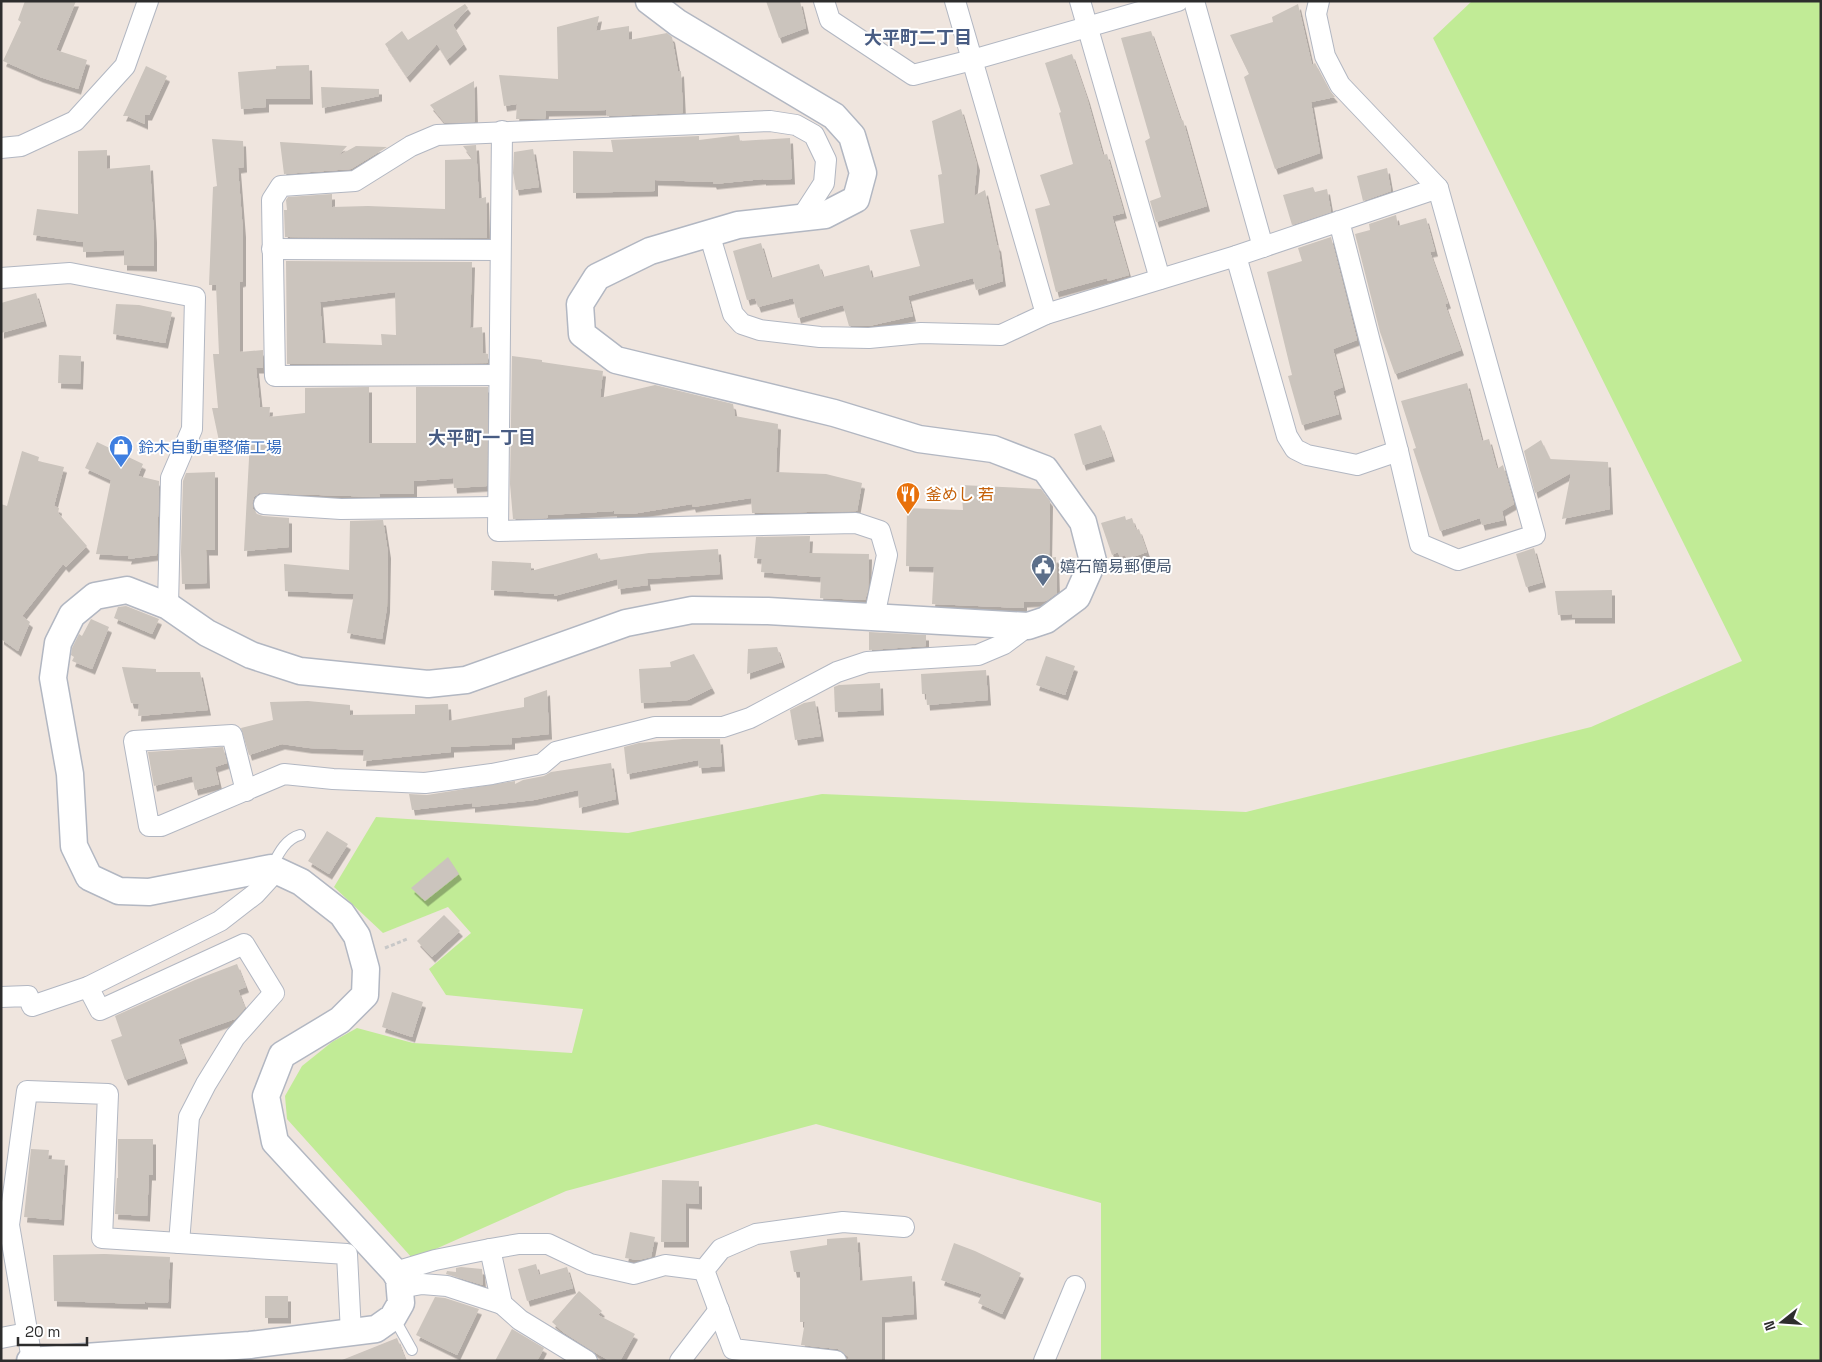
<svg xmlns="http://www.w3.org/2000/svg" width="1822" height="1362" font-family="'Space Grotesk','Noto Sans JP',sans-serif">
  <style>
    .green { fill: #c1eb96 }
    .building { fill: #cbc4bd; fill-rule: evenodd; filter: url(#shadow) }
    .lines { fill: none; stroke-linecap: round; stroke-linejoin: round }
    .service-casing { stroke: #b2b7c2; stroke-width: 12 }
    .minor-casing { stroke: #b2b7c2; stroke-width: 22 }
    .tertiary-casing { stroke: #b2b7c2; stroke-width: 29 }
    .path { stroke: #c8c8c8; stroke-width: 3; stroke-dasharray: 4 2.5; stroke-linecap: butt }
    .service { stroke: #fff; stroke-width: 10 }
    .minor { stroke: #fff; stroke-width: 20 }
    .tertiary { stroke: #fff; stroke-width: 26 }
    .labels { text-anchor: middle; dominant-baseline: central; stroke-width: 4; stroke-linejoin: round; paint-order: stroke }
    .shop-label { font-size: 16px; fill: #366cbe; stroke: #fff; text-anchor: start }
    .food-label { font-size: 16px; fill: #c56008; stroke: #fff; text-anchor: start }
    .service-label { font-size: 16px; fill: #4e5e75; stroke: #fff; text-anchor: start }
    .neighbourhood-label { font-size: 18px; font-weight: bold; fill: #485c83; stroke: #fff }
  </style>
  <defs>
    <filter id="shadow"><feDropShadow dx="3" dy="5.5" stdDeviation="0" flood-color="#0004"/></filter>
  </defs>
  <rect width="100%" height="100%" fill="#efe5de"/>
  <path class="green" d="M1472,1H1821V1361H1101V1203L816,1124L566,1191L413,1259L287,1119L285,1096L302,1066L332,1042L357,1028L413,1043L572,1053L583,1009L446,995L429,969L471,933L448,907L383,933L334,887L376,817L628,833L822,794L1246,812L1591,727L1742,661L1433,38Z"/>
  <g class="building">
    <path d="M25,1H76L56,50L87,60L78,89L40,77L3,61L21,22L18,20Z"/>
    <path d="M766,1H800L806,28L779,38Z"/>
    <path d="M465,4L468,8L453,25L464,44L447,60L437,44L407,77L385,44L402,31L408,40Z"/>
    <path d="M1298,4L1312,65L1315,63L1330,91L1335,97L1311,102L1320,153L1275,169L1244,77L1249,74L1230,35L1273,22L1272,17Z"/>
    <path d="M599,16L596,31L629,26V40L667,33L672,37L678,72L681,71L683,113L607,116L606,110L546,111L545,119H516L517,104L504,106L499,75L558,79L557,27Z"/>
    <path d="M1151,31L1181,121L1183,120L1207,206L1156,222L1150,201L1161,197L1145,141L1150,138L1121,38Z"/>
    <path d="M1072,54L1087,98L1103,155L1107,154L1124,213L1112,216L1129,275L1108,281L1107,278L1056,292L1035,209L1050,205L1040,175L1073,164L1059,113L1061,112L1045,63Z"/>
    <path d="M309,65L310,99H266V107L241,109L238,72L276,69V66Z"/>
    <path d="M146,66L167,76L149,115H145V124L127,116H123Z"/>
    <path d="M474,81L475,122L445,123L430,105Z"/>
    <path d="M321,87L379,89V96L322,108Z"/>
    <path d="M961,109L977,165L974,196L985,190L997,246L998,245L1003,281L976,290L973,278L908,296L913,316L869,326H849L843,305L798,318L793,298L758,307L755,298L747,300L733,251L761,243L771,278L819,264L823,277L869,265L872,278L920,266L910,230L944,223L938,175L942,174L932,121Z"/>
    <path d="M739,135L740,141L790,138L792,179L763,180V179L714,184L713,182L655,180V191L573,193V151L613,152L611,140L699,136V140Z"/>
    <path d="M212,139L243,141L244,167L238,168L243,232V281L240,282V352L263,350V368H256L260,407H270L269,417L305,413V388L369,387V443H416V387H488L487,486L454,488L453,478L414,481V494H379L380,497L259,493L254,497L252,503L253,509L257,514L263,516L289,518V547L244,551L250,440L219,441L212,408H218L213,354H219L216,285H209L213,187L217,186Z"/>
    <path d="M280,142L347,146L338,156L356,146L387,147L351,169L284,174Z"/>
    <path d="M476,145L479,199L486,197L487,238L285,237L284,210H287L286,200L288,197L332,194V207L368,206L445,209V160L473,159L463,146Z"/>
    <path d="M533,149L539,187L516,190L513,173L514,152Z"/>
    <path d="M107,150V169L150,165L154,237V266L124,265V250L83,252V242L33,235L37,209L78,214V151Z"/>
    <path d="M1387,168L1391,191L1363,201L1357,176Z"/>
    <path d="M1313,187L1315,192L1327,189L1331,212L1292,225L1283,195Z"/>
    <path d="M1396,215L1398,226L1426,218L1435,251L1430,252L1448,303L1445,304L1461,350L1395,374L1380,332L1355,234L1370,230L1369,224Z"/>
    <path d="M1331,237L1357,340L1333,349L1343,387L1333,391L1339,414L1302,425L1288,376L1292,375L1267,272L1302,261L1298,248Z"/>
    <path d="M286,261L472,262L470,328L482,327L483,353L488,354V363L287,364ZM395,292L396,335L381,334L382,345L323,343L320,302Z"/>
    <path d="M36,293L44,321L1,333V303Z"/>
    <path d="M116,304L139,305L172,312L165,343L113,334Z"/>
    <path d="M59,355L81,356L80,384L58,383Z"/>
    <path d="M512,356L542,360V362L603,371L600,398L655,385L733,404L735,416L778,424L776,472L826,474L862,483L857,511L752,513L751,498L693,507L692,504L632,514H614V511L548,515V518L513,519L510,484Z"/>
    <path d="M1467,383L1482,441L1489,439L1497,469L1503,465L1514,504L1502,511L1504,520L1482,525L1480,518L1440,531L1413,449L1416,448L1401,401Z"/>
    <path d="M1101,425L1112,456L1083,465L1074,434Z"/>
    <path d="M1541,440L1550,459L1608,462L1610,509L1562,519L1571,473L1535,493L1524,451Z"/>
    <path d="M97,442L143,464L138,476L159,481L157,555L128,559L129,556L96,554L111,480L85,468Z"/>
    <path d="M22,451L39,457L38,461L64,467L54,506L59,508L58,513L87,546L66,567L63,564L22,616L30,622L18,651L1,639V504L7,506Z"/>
    <path d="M215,472V550H206L207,583L182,584L181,552L183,481L186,473Z"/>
    <path d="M961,485L1041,489L1050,501L1049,558L1056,557L1057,593L1046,601L1024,602V608L932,604L934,567L906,566L907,508L963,510Z"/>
    <path d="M1125,516L1126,520L1132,518L1136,530L1139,529L1147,552L1127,559L1125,555L1120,557L1118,552L1112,555L1101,523Z"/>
    <path d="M383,520L388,553L387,607L382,639L347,633L354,594L285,591L284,564L349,570L350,521Z"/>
    <path d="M810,536L809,553L869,554L868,590L865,600L820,598L821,577L761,572L762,559L754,558L756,537Z"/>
    <path d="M1534,548L1543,582L1526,587L1516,554Z"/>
    <path d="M718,549L720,574L647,579L648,585L618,589L617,579L554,596V594L491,590L492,561L531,563V571L597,553L599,560L649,553Z"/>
    <path d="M1612,590V618H1572V614L1558,615L1555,591Z"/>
    <path d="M126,606L159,619L152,634L114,618L118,607Z"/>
    <path d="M91,619L109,627L92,669L72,661L74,657L71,655L72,648L79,634L82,636Z"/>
    <path d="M869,632L926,635V646L869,650Z"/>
    <path d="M777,647L782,662L747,674L748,649Z"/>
    <path d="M694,654L712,688L688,700L641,703L639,669L671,667L670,662Z"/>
    <path d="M1046,656L1075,666L1065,695L1036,685Z"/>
    <path d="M122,667L156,669V672H200L208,710L138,716L139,704L131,703Z"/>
    <path d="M986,670L988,700L927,705L926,694H922L921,674Z"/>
    <path d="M880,683L881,710L835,712L834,687L839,685Z"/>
    <path d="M547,690L549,734L512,738V744L451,747V752L363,761L364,750L309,748L282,744L249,755L241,728L273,720L270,702L308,701L350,705V715L415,714V705L448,704L449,721L524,707V698Z"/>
    <path d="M815,701L821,736L795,740L790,710L804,703Z"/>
    <path d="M683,739H720L722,766L699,768L698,760L627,774L624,747L639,743Z"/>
    <path d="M223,747L227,763L215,767L219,784L195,790L192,776L154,786L148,752Z"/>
    <path d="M611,763L616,799L579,808L578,790L534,800L472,807V803L412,810L409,794L427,795L515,781V784L523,780L544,776L551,772Z"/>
    <path d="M327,831L348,844L329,874L308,861Z"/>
    <path d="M448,857L459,874L425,901L411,888Z"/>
    <path d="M444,915L460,931L432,957L417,941Z"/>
    <path d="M237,964L246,987L238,990L245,1008L235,1019L178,1039L185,1058L125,1080L111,1040L122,1036L115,1016L195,980Z"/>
    <path d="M392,992L423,1002L412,1037L382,1027Z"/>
    <path d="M118,1139H153V1175H149L147,1216L115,1214L117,1178H118Z"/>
    <path d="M31,1149L49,1150L48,1159L65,1160L61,1220L24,1217Z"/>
    <path d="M662,1180L699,1181V1204L686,1203V1242H661Z"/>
    <path d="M630,1232L655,1237L651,1257L638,1260L625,1258Z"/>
    <path d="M857,1237L860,1281L912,1276L914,1314L882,1317V1361H848L849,1357L838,1349L801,1345L805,1322H800V1272H794L790,1251L827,1245V1239Z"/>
    <path d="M954,1243L975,1251L1021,1273L1002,1314L978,1303L982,1294L941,1280Z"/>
    <path d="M105,1254L170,1257L168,1303L145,1302V1304L54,1301L53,1255Z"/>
    <path d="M536,1264L539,1275L567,1267L573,1288L527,1301L518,1269Z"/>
    <path d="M461,1267L482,1269L483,1285L446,1274L447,1271L456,1272V1268Z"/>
    <path d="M579,1291L602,1311L598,1315L635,1334L620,1361H610L596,1353L563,1332L552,1322Z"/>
    <rect x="265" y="1296" width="23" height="22"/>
    <path d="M435,1297L445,1298L479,1309L457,1355L416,1335Z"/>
    <path d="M512,1329L544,1348L537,1361H495Z"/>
    <path d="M397,1338L406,1361H343L342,1360Z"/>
  </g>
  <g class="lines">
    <g class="service-casing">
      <g id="service">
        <path d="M271,868C278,855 285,839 300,835"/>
        <path d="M394,1318L412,1350"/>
      </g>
    </g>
    <g class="minor-casing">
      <g id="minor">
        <path d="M824,1L830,20L913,75L972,60L1178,1"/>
        <path d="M955,1L1046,314"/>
        <path d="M1080,1L1160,279"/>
        <path d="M1194,1L1263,247"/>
        <path d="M1319,1L1316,14L1325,56L1340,85L1438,188"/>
        <path d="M502,131L498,531L856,523L880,531L887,555L874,617"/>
        <path d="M1,148L21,146L75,121L125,66L148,1"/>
        <path d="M709,233L733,314L742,324L760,330L820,337L869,338L921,333L1001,335L1046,314L1236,256L1438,188L1535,535L1458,560L1420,544L1398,451L1339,221"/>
        <path d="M272,249L500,250"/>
        <path d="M1236,256L1287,436L1295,449L1307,455L1357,465L1398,451"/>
        <path d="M1,278L70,273L195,297L192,429L171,478L168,606"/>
        <path d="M499,375L275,376L272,200L281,186L355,181L411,146L437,135L770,121L796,125L814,135L826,160L824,183L802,217"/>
        <path d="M264,504L341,509L498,507"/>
        <path d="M246,791L232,735L134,741L149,826H161L284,774L333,779L425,783L492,774L542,764L556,752L655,727H723L750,718L837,672L867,662L978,655L1004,644L1028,626"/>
        <path d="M88,987L100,1010L244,944L274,993L235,1037L206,1084L189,1117L179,1243"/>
        <path d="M1,997L28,996L32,1006L88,987L220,921L255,894L276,871"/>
        <path d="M490,1249L502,1304L520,1320L587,1361"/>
        <path d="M395,1272L435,1260L490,1249L519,1244H548L590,1264L634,1274L665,1265L704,1270"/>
        <path d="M400,1288L422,1284L447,1286L502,1304"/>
        <path d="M1,1338L27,1333"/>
        <path d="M32,1360L9,1225L27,1091L108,1094L102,1238L347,1254L351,1333"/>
        <path d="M680,1361L719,1310"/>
        <path d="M836,1361L733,1349L704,1270L721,1249L756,1234L843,1222L904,1227"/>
        <path d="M1044,1361L1075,1286"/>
      </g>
    </g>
    <g class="tertiary-casing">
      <path id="tertiary" d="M30,1361L250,1345L376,1329L393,1317L401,1303L399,1279L395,1272L275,1142L266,1096L282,1055L340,1020L365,995L366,969L357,936L342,914L301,882L271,868L149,892L119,891L89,877L74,846L70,774L53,678L58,643L72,615L95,596L127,590L168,606L207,633L251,655L300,671L428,684L466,680L626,623L692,610L768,611L1028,626L1046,620L1077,597L1093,561L1083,522L1045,469L993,449L919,439L834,413L616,360L582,334L580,304L597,277L650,251L738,225L825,215L856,199L863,173L852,136L834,116L678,23L649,1"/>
    </g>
    <path class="path" d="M385,948L407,939"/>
    <use href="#service" class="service"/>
    <use href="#minor" class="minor"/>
    <use href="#tertiary" class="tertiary"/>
  </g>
  <defs>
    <g id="shop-pin" transform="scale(1.25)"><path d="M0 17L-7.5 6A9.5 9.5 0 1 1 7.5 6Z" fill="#3f7fe0" stroke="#fff"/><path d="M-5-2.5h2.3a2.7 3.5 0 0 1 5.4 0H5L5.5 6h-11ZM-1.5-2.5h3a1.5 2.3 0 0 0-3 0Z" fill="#fff"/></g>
    <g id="restaurant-pin" transform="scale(1.25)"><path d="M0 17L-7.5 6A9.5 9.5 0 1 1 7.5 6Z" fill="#e8710a" stroke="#fff"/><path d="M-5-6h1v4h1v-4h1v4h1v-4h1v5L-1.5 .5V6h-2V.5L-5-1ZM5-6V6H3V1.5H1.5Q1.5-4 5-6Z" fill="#fff"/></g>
    <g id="civic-pin" transform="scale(1.25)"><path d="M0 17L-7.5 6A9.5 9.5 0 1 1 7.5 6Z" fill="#5c6f8a" stroke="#fff"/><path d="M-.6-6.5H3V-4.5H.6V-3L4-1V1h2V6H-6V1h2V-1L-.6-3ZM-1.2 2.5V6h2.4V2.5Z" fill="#fff"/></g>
  </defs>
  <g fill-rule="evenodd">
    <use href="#shop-pin" x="121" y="447"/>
    <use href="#restaurant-pin" x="908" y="494"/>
    <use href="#civic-pin" x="1043" y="566"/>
  </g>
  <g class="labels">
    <g class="shop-label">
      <text x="138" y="447">鈴木自動車整備工場</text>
    </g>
    <g class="food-label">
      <text x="926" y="494">釜めし 若</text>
    </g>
    <g class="service-label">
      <text x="1060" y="566">嬉石簡易郵便局</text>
    </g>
    <g class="neighbourhood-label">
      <text x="918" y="37">大平町二丁目</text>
      <text x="482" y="437">大平町一丁目</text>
    </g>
  </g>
  <rect width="1822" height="1362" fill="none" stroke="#2d2d2d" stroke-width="5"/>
  <g transform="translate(1782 1322) rotate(253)" stroke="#ffffff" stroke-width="4" paint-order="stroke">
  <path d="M0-4L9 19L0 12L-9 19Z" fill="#2d2d2d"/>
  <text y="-8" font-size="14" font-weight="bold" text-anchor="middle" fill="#2d2d2d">N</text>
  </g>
  <path d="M18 1337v8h69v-8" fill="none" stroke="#2d2d2d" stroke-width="2.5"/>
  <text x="25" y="1337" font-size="15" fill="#2d2d2d" stroke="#ffffff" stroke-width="4" paint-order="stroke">20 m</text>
</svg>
